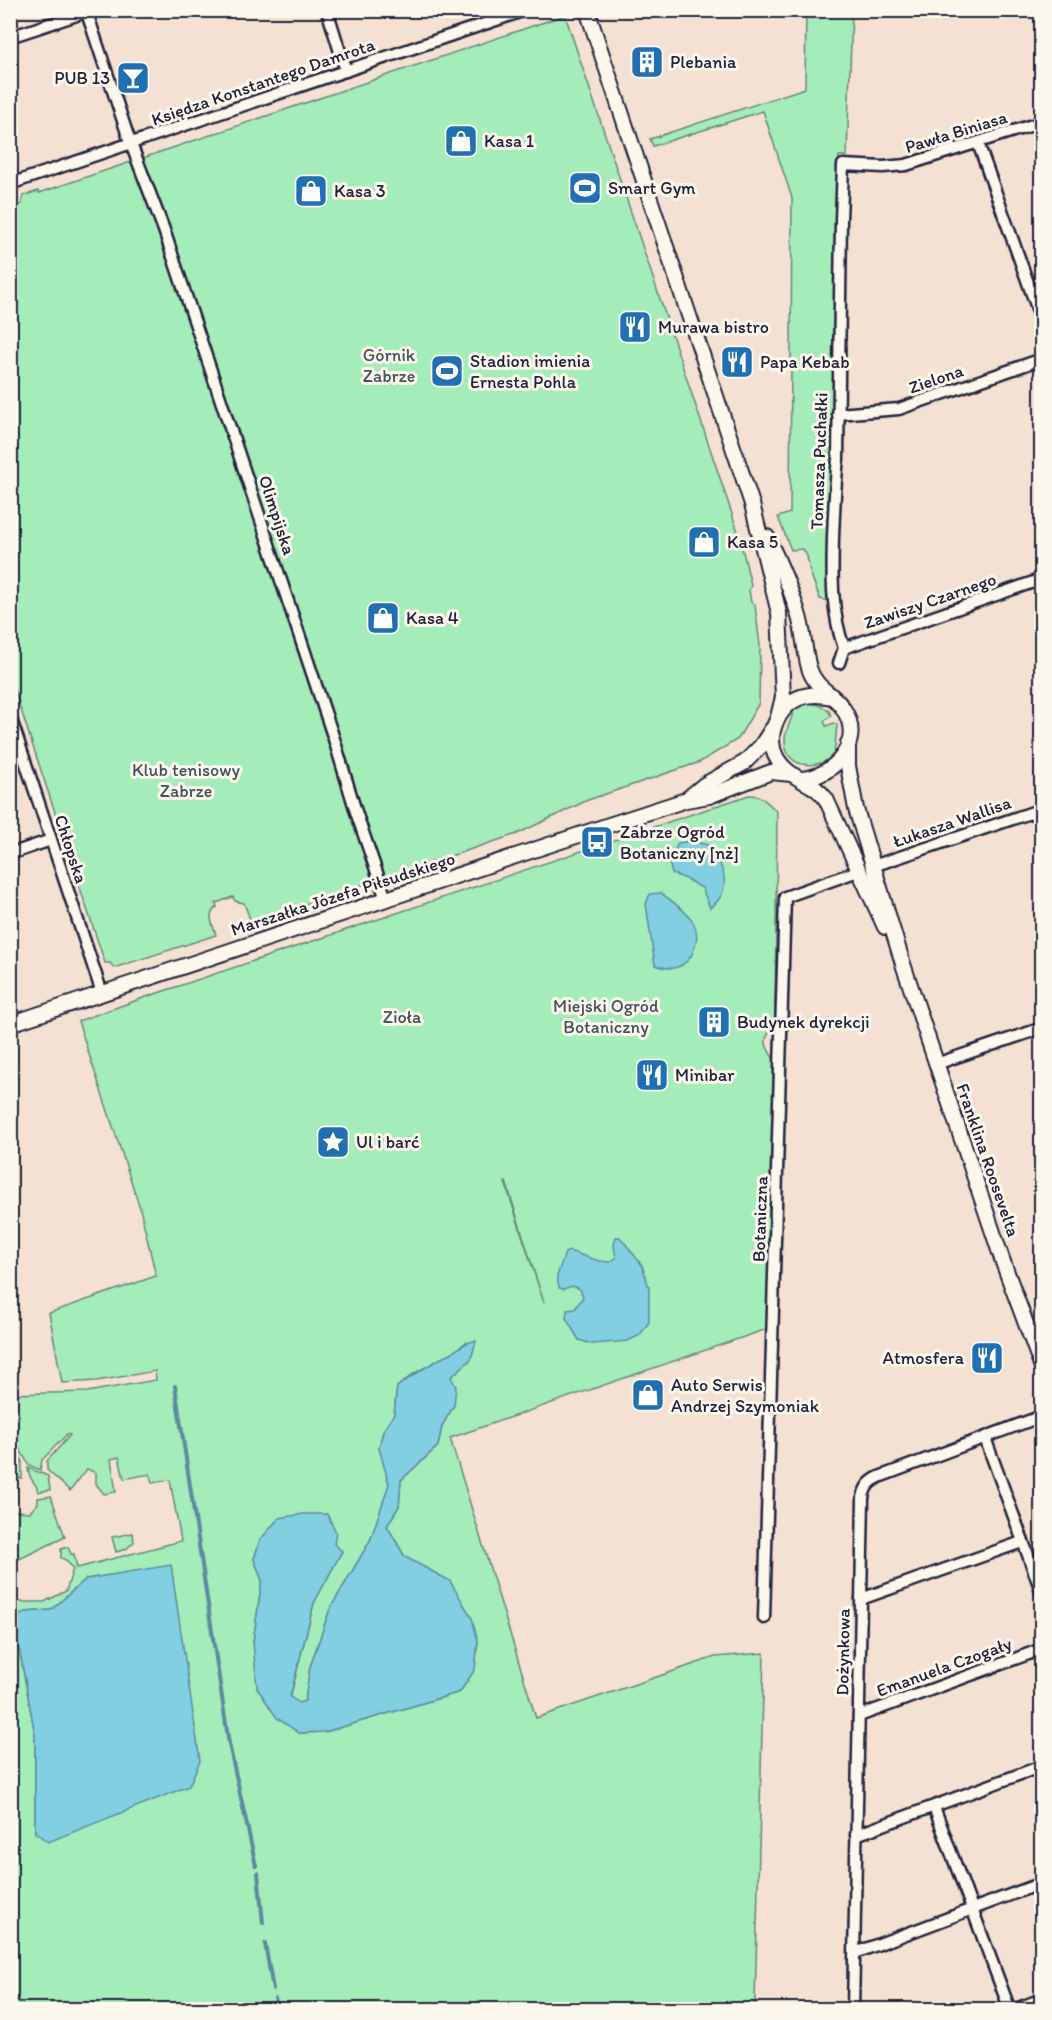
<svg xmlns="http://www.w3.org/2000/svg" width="1052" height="2020" font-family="Itim,sans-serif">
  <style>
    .green { fill: #a4ecb9; stroke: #63877a; stroke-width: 1.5; fill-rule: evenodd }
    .water { fill: #83cfe2; stroke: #5c8a9f; stroke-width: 1.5 }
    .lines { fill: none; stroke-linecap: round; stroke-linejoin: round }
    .stream { stroke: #5c8a9f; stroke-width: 4 }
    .minor-casing { stroke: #22223b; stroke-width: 15 }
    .tertiary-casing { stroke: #22223b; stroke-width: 18 }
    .minor { stroke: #fbf7ec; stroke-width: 10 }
    .tertiary { stroke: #fbf7ec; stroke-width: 14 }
    .labels { text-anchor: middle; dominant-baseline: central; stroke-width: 6; stroke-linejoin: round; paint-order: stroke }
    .poi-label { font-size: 18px; fill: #22223b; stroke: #fbf7ec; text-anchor: start }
    .street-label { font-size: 18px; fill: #22223b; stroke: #fbf7ec }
    .park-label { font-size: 18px; fill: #42545a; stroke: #fbf7ec }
  </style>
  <rect width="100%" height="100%" fill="#f4e1d3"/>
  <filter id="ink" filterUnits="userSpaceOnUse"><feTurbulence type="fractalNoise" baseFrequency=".0167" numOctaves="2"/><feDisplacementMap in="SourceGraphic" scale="12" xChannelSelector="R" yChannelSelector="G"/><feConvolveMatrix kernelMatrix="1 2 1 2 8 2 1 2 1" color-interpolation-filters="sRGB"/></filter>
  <g filter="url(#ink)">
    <g class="green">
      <path d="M806,11H852L847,156H839L836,219L829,601L820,599L810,572L807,556L803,549L791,550L778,517L790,513L792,198L763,111L653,146L650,139L805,88Z"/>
      <path d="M565,15L739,535L751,585L749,590L751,602L755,605L760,646L759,703L738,739L700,762L588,800L517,834L251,922L244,903L235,901L233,897L216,903L217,907C206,914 213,925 216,935L114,968L110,963H105L11,680V208L22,204L23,196L38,191L39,193Z"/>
      <path d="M808,703L819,705L829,711L831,716L824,721L826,726L834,723L837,725L834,756C816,770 785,769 785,740C785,729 793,719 794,708Z"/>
      <path d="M749,795C761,794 769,804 777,812L775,1022C764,1039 762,1042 774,1059L770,1328L450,1438L536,1718L715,1657L764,1653L755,2003L753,2009H11L10,1628L18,1642L35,1734V1832L177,1609L171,1566L86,1579L51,1610L26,1612L11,1620V1602H44L66,1591L73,1569L66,1560L61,1558V1549L68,1547L71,1554H74L77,1568L181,1541L170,1480L152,1483L150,1474L124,1479L119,1457L111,1459L116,1492L104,1494L96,1484V1473L87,1469L70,1491L47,1470V1461L70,1435L67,1434L42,1460L40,1470L29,1465L11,1435V1394L87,1392L156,1380L155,1371L97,1381L62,1383L49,1313L156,1276L140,1208L78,1021L146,997ZM506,1182L544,1303L505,1182ZM466,1342L471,1359L451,1377L454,1405L442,1426L438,1446L401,1480L399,1506L387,1526L405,1557L450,1581L478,1641L475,1669L460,1692L325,1732L299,1733L253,1642L262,1580L254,1559L260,1540L342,1551L314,1603L290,1698L299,1703L305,1701L310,1667L330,1609L370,1541L390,1484L379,1448L383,1431L394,1415L397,1387L415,1373L454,1352Z"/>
      <path d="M10,1442L22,1460V1478H15L11,1483Z"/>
      <path d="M28,1468L48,1476L50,1490L38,1492C37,1482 29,1482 28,1468Z"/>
      <path d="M51,1496L65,1537L11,1563V1516L16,1511L30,1512L38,1503V1498Z"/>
      <path d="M133,1533L134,1542L126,1549L116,1552L112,1537Z"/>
    </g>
    <g class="water">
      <path d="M691,841L712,846C723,868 734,890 710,908L702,888L684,878L672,874L669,862L678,843Z"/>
      <path d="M661,893C671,901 687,911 693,922C702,938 693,964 674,968C667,969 661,967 655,965L646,904L650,894Z"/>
      <path d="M616,1237H620L642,1265L649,1288V1322L640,1335L628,1341L592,1344L579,1340L566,1318L567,1310L575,1309L583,1297L580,1289L573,1286L563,1289L559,1288L557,1276L565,1253L569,1251L599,1261L610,1262L616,1258L614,1245Z"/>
      <path d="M476,1341L471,1359L451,1377L456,1387L454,1405L442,1426L438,1446L401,1480L399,1506L387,1526L405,1557L450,1581L472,1618L478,1641L475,1669L460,1692L325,1732L299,1733L277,1718L257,1688L253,1642L262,1580L254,1559L260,1540L279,1518L303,1514H327L336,1532L334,1544L342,1551L314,1603L290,1697L299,1703L305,1701L310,1667L330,1609L370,1541L389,1484L379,1448L383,1431L394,1414L397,1387C414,1374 431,1363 451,1353C461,1348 463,1342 476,1341Z"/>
      <path d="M171,1565L200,1761L189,1786L48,1842L35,1832V1734L18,1642L11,1628V1620L26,1612L51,1610L86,1579Z"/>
    </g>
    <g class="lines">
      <g class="stream">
        <path d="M175,1386L229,1744L256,1866"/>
        <path d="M258,1873L263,1923"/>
        <path d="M265,1944L273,1989"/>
        <path d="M275,1998L277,2010"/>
      </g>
      <g class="minor-casing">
        <g id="minor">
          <path d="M86,10L128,136L164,230L334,739L356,812L386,899"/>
          <path d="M327,10L346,71"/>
          <path d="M10,37L86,12"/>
          <path d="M978,143L1042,322"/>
          <path d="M10,184L526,10"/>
          <path d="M838,414L899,409L1042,359"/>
          <path d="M844,648C831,611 832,576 833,538C834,511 835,485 838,459L841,220L843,165L883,167L906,165L1042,122"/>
          <path d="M839,663L844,648L1042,579"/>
          <path d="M10,716L102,993"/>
          <path d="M10,854L51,840"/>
          <path d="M873,866L1042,809"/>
          <path d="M936,1064L1042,1028"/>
          <path d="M985,1438L1042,1593"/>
          <path d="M861,1599L1022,1542"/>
          <path d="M764,1618L785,897L858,871"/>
          <path d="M859,1716L1042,1649"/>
          <path d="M934,1807L1010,2010"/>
          <path d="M856,1835L1042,1766"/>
          <path d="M855,1953L1042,1883"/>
          <path d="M853,2010L863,1498C865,1487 869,1482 879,1477L1042,1416"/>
          <path d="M1013,2010L1042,1999"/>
        </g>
      </g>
      <g class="tertiary-casing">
        <g id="tertiary">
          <path d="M587,10L752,504L779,613L783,697L778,717"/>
          <path d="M767,537C779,562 790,587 798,613C804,631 804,650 809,668C817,692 833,691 844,710C864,742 835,776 802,779"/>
          <path d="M832,697C815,693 797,694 785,708C767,729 767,755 789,772C803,783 815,784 826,799L885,927"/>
          <path d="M848,743V766L856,809L903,964L1003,1262L1042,1367"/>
          <path d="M687,799L704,785L744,763L761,746L772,729"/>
          <path d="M10,1024L606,826L686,800L709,796L771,772L792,774"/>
        </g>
      </g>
      <use href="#minor" class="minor"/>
      <use href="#tertiary" class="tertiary"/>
    </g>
  </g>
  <defs>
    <g id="building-square" transform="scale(1.725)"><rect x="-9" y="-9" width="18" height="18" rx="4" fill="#1f6fb2" stroke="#fbf7ec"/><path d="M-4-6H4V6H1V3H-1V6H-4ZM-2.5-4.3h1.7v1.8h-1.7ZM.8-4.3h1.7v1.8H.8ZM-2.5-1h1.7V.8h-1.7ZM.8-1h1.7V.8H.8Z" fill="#fff"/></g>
    <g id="bar-square" transform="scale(1.725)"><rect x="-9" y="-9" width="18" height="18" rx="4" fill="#1f6fb2" stroke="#fbf7ec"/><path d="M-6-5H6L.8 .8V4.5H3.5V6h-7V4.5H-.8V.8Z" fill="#fff"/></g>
    <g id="shop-square" transform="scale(1.725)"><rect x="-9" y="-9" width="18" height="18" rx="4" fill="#1f6fb2" stroke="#fbf7ec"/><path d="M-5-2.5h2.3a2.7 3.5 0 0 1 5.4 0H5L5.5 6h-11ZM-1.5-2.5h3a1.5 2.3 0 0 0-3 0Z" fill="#fff"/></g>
    <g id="stadium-square" transform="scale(1.725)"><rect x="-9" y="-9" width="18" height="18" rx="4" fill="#1f6fb2" stroke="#fbf7ec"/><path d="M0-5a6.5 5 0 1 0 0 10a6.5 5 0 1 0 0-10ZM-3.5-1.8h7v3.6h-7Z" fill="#fff"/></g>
    <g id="restaurant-square" transform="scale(1.725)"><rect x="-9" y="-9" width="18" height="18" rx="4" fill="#1f6fb2" stroke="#fbf7ec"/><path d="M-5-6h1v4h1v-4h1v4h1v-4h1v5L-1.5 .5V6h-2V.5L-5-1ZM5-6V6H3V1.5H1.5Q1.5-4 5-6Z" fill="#fff"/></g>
    <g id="bus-square" transform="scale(1.725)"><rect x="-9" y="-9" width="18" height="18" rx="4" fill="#1f6fb2" stroke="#fbf7ec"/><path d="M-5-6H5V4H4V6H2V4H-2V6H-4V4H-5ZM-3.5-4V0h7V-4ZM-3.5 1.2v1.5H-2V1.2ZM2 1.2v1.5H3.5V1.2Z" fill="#fff"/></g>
    <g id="sight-square" transform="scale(1.725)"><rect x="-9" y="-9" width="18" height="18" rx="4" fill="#1f6fb2" stroke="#fbf7ec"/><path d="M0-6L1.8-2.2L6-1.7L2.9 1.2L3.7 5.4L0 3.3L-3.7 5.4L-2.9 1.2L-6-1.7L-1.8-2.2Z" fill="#fff"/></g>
  </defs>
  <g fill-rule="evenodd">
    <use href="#building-square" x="647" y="62"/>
    <use href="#bar-square" x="133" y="78"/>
    <use href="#shop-square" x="461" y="141"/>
    <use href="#stadium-square" x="585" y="188"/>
    <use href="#shop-square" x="311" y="191"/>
    <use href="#restaurant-square" x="635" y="327"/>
    <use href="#restaurant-square" x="737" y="362"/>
    <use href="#stadium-square" x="447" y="371"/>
    <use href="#shop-square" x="704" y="542"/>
    <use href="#shop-square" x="383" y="618"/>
    <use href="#bus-square" x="597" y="842"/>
    <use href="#building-square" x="714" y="1022"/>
    <use href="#restaurant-square" x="652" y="1075"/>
    <use href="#sight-square" x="333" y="1142"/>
    <use href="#restaurant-square" x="987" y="1358"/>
    <use href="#shop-square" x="648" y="1395"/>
  </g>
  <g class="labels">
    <g class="poi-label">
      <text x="670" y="62">Plebania</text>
      <text x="110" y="78" text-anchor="end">PUB 13</text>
      <text x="484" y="141">Kasa 1</text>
      <text x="608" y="188">Smart Gym</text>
      <text x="334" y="191">Kasa 3</text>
      <text x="658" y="327">Murawa bistro</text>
      <text x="470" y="361">Stadion imienia<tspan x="470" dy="21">Ernesta Pohla</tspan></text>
      <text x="760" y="362">Papa Kebab</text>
      <text x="727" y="542">Kasa 5</text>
      <text x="406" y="618">Kasa 4</text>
      <text x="620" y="832">Zabrze Ogród<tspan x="620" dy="21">Botaniczny [nż]</tspan></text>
      <text x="737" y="1022">Budynek dyrekcji</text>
      <text x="675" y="1075">Minibar</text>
      <text x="356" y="1142">Ul i barć</text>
      <text x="964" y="1358" text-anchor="end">Atmosfera</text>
      <text x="671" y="1385">Auto Serwis<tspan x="671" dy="21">Andrzej Szymoniak</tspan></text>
    </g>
    <g class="street-label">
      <text transform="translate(263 82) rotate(-19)">Księdza Konstantego Damrota</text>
      <text transform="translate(956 132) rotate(-17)">Pawła Biniasa</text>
      <text transform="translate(936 379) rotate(-19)">Zielona</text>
      <text transform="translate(819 461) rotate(-88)">Tomasza Puchałki</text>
      <text transform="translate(277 515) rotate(72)">Olimpijska</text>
      <text transform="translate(930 601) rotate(-19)">Zawiszy Czarnego</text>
      <text transform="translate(952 822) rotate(-19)">Łukasza Wallisa</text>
      <text transform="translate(71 849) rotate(72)">Chłopska</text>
      <text transform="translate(343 894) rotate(-18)">Marszałka Józefa Piłsudskiego</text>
      <text transform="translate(988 1160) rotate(71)">Franklina Roosevelta</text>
      <text transform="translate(760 1219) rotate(-88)">Botaniczna</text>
      <text transform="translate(843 1652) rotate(-89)">Dożynkowa</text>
      <text transform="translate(944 1667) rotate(-20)">Emanuela Czogały</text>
    </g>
    <g class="park-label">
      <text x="389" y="355">Górnik<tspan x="389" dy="21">Zabrze</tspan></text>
      <text x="186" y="770">Klub tenisowy<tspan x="186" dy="21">Zabrze</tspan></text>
      <text x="606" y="1006">Miejski Ogród<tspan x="606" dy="21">Botaniczny</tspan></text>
      <text x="402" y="1017">Zioła</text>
    </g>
  </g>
  <rect width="1052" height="2020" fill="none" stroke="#fbf7ec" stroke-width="36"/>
  <rect x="18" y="18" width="1016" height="1984" fill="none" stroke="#22223b" stroke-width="2" filter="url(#ink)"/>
</svg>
